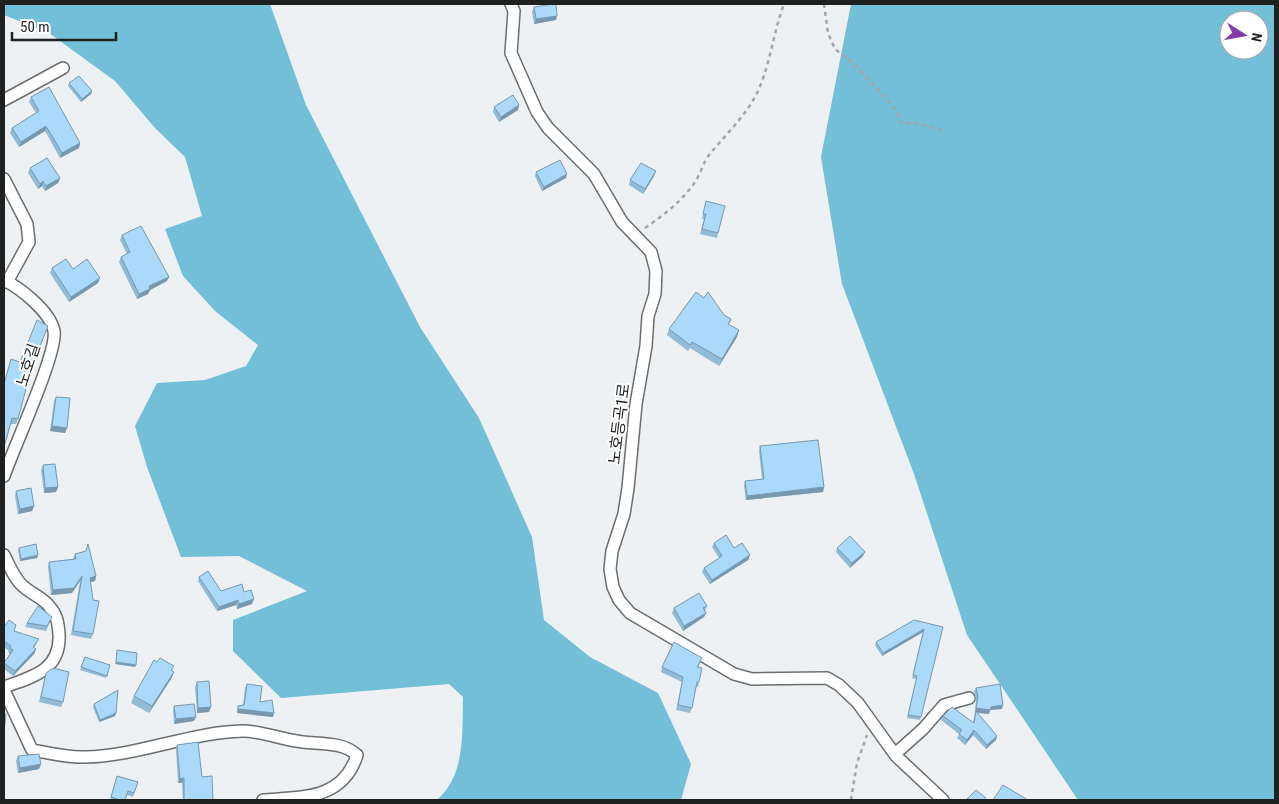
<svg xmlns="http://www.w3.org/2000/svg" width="1279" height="804" font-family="'Roboto Condensed','Noto Sans KR',sans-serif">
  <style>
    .forest { fill: #73bfd8; fill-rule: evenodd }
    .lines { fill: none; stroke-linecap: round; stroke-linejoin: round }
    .street-casing { stroke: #6b6e6f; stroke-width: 14 }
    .path { stroke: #a3a6a8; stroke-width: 2.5; stroke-dasharray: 4 4; stroke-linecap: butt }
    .street { stroke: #fff; stroke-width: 11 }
    .wall { fill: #92bbd7 }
    .shaded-wall { fill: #7798af }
    .building { fill: #aad9fa; stroke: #7798af }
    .labels { text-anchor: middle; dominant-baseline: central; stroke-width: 4; stroke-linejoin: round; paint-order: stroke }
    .street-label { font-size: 16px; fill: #1f2020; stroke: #fff }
  </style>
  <rect width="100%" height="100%" fill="#edf1f3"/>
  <g class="forest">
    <path d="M4,4H270L306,105L420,327L479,418L532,537L544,620L590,657L658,693L691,764L681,800H437C466,775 462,731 463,697L449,684L281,698L233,651V620L307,591L239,556L181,557L147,467L135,426L157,383L205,380L246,366L258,345L215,311L183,276L165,229L202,216L185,157L155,128L115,81L49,33L4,15Z"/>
    <path d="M851,4H1275V800H1078L967,635L914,474L842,284L821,157ZM1229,20H1259V50H1229Z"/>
  </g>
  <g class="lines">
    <g class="street-casing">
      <g id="street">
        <path d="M511,4L514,11L511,53L537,112L548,128L594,174L622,222L651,252L656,271L655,294L648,316L646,346L636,404L628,488L624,514L612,551L610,569L613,587L619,600L630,613L734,674L752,679L827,678L839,685L858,703L896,756L943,800"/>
        <path d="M4,100L63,68"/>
        <path d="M4,179L27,224L29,242L7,282"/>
        <path d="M4,280C20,288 50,311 54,331C58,352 13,449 4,476"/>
        <path d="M4,555C9,565 15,580 24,587C32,594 43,598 49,606C57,615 58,622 59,634C61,670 33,677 4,687"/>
        <path d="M4,690L32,750C49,753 68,758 85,757C139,756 190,732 243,731C262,731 283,740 303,742C321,744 343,742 357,755C343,800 302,797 263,800"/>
        <path d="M895,754L923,729L944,705L969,698"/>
      </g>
    </g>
    <g class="path">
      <path d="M824,4L828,33L835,49L854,64L892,105L902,123H916L943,131"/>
      <path d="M645,228C664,215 682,201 695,182C701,173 703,163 709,155C726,134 746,116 758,91C771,62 773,33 784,4"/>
      <path d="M851,800L857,763L867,735"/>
    </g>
    <use href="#street" class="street"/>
  </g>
  <g class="wall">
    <path d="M534,7L557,16L556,20L534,24L532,12Z"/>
    <path d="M69,83L92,91L91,94L81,102L68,86Z"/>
    <path d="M31,97L80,143L79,148L60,158L45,131L19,147L10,133L12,128L36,113L29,102Z"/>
    <path d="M519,105L518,110L499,122L493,112L494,107Z"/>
    <path d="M30,168L60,178L58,183L45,191L42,186L38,189L28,173Z"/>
    <path d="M536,172L566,178L542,191L535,176Z"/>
    <path d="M654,176L643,194L629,185L630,180Z"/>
    <path d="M706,201L718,233L717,238L700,234L704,219H702Z"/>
    <path d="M122,235L167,281L150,290L148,294L137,299L119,262L121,257L127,254L120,240Z"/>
    <path d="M52,268L73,269L98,283L69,302L50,273Z"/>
    <path d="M724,315L731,319L729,324L737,337L719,366L690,348L688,351L667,335L669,329Z"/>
    <path d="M32,367L18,419L16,424H11L4,447V383Z"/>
    <path d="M56,397L65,433L50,431L54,401Z"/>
    <path d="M760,446L824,487L823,492L746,500L744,486L745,481L762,479L759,451Z"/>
    <path d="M43,465L58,487L56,492L44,493L41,470Z"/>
    <path d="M16,491L34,506L32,511L18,514L15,496Z"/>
    <path d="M714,543L734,548L750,555L748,560L710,584L702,572L704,568L719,558L712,547Z"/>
    <path d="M88,544L96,576L95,581L90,582L93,634L91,639L71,635L80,581L72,593L51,595L48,567L49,562L73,559L75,554L86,551Z"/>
    <path d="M19,548L38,555L37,558L20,561L18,550Z"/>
    <path d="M837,548L863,556L850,568L836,552Z"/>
    <path d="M199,577L221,591L244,592L252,604L237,609L236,605L217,611L198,581Z"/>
    <path d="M707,606L705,611L706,613L704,617L683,631L672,613L674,608Z"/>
    <path d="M50,622L46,631L25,627L27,623Z"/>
    <path d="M4,627L14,631L37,643L34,648L36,649L34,654L13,676L4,669V662L10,654L8,652L9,651L4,647Z"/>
    <path d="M943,627L920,720L907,718L916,679L912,678L923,632L882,656L875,645L876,642Z"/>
    <path d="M85,657L110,665L106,678L80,670Z"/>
    <path d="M700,663L698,668L699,682L698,687H696L692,708L690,713L676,710L682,682L661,672L662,667Z"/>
    <path d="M172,671L174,672L171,679L149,713L131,703L134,696Z"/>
    <path d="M46,673L63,702L61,707L39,702Z"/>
    <path d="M197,682L211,707L209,712L197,713L195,687Z"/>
    <path d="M247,684L260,702L273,717L237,713V710L238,706L243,705L245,688Z"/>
    <path d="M976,688L1002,709L990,710L989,714L977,713L997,736L996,740L986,749L973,735L965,745L957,738L959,734L941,720L943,716L973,722L975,712L976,700L974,691Z"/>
    <path d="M94,704L116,713L115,716L99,722L93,707Z"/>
    <path d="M174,706L194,721L174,724L173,711Z"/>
    <path d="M177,745L202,777L213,800H183L182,783H178L176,749Z"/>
    <path d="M18,756L41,764L39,769L18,773L16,761Z"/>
    <path d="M117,776L138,782L133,797L127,795L125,800H110Z"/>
  </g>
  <g class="shaded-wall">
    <path d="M557,16L556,20L534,24L536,19Z"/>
    <path d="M92,91L91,94L81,102L82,99Z"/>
    <path d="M519,105L518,110L499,122L501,117Z"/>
    <path d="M46,126L45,131L19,147L21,142Z"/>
    <path d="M80,143L79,148L60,158L62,153Z"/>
    <path d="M656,171L654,176L643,194L645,189Z"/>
    <path d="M567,174L566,178L542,191L544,187Z"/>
    <path d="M60,178L58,183L45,191L46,186Z"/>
    <path d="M43,181L42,186L38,189L40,184Z"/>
    <path d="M169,277L167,281L150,290L148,294L137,299L139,294L149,286Z"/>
    <path d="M100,278L98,283L69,302L71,297Z"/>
    <path d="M739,330L737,337L719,366L722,359Z"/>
    <path d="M52,426L67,428L65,433L50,431Z"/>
    <path d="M58,487L56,492L44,493L45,488Z"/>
    <path d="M824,487L823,492L746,500L747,496Z"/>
    <path d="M34,506L32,511L18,514L20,509Z"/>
    <path d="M865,552L863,556L850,568L852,563Z"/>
    <path d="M38,555L37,558L20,561L21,559Z"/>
    <path d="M750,555L748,560L710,584L712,580Z"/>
    <path d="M82,576L80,581L72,593L51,595L53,590Z"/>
    <path d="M96,576L95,581L88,583L90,578Z"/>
    <path d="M254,599L252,604L237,609L239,604Z"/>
    <path d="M238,600L236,605L217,611L219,607Z"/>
    <path d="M706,613L704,617L683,631L684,626Z"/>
    <path d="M924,629L923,632L882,656L883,653Z"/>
    <path d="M36,649L34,654L13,676L15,671Z"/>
    <path d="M116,662L136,665L135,667L115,664Z"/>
    <path d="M174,672L171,679L149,713L152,706Z"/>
    <path d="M1003,705L1002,709L990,710L989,714L975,712L976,708Z"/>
    <path d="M211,707L209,712L197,713L198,708Z"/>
    <path d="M238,709L274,713L273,717L237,713Z"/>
    <path d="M116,713L115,716L99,722L100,720Z"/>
    <path d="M196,717L194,721L174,724L176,719Z"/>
    <path d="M974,730L973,735L965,745L967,740Z"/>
    <path d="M997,736L996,740L986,749L987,745Z"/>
    <path d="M41,764L39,769L18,773L20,768Z"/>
    <path d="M184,778L182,783H178L180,779Z"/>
  </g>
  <g class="building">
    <path d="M553,4H556L557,16L536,19L534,7Z"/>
    <path d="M79,76L92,91L82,99L69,83Z"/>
    <path d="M49,87L80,143L62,153L46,126L21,142L12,128L39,111L31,97Z"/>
    <path d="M513,95L519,105L501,117L494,107Z"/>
    <path d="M47,158L60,178L46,186L43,181L40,184L30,168Z"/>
    <path d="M560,160L567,174L544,187L536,172Z"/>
    <path d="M641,163L656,171L645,189L630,180Z"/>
    <path d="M706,201L725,206L718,233L702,229L706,214H703Z"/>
    <path d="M141,226L169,277L149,286L150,289L139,294L121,257L130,252L122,235Z"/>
    <path d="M66,259L73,269L87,259L100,278L71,297L52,268Z"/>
    <path d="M696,292L704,298L708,292L724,315L731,319L728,324L739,330L722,359L692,342L690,345L669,329Z"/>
    <path d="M37,320L48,326L32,366L18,419L12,418L5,444L4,443V384L11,359L20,362Z"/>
    <path d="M56,397L70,398L67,428L52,426Z"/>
    <path d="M818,440L824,487L747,496L745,481L764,479L760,446Z"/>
    <path d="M55,464L58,487L45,488L43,465Z"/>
    <path d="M31,488L34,506L20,509L16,491Z"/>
    <path d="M726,535L734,548L742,543L750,555L712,580L704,568L722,556L714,543Z"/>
    <path d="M850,536L865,552L852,563L837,548Z"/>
    <path d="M36,544L38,555L21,559L19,548Z"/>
    <path d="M88,544L96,576L90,578L93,600L99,601L93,634L73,631L82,576L74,588L53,590L49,562L76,559L75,554L86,551Z"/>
    <path d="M208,571L221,591L242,584L244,592L251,590L254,599L239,604L238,600L219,607L199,577Z"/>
    <path d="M699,593L707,606L703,608L706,613L684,626L674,608Z"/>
    <path d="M38,606L52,617L47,626L27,623Z"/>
    <path d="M9,620L16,625L14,631L39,639L33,647L36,649L15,671L4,663L13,650L10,648L11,646L4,641V627Z"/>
    <path d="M914,620L943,627L921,717L908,715L917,676L913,675L924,629L883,653L876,642Z"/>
    <path d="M674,642L702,658L697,667L702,668L699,682H697L692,708L678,705L683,677L662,667Z"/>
    <path d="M117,650L137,653L136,665L116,662Z"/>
    <path d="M85,657L110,665L107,676L81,667Z"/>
    <path d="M160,658L174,666L171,670L174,672L152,706L134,696L154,660L157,662Z"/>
    <path d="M53,668L69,672L63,702L41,697L46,673Z"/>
    <path d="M209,681L211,707L198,708L197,682Z"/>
    <path d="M247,684L262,686L260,702L272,700L274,713L238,709V706L244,705Z"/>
    <path d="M1000,684L1003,705L991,707L990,710L976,708L978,696L976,688Z"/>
    <path d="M118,690L116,713L100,720L94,704Z"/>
    <path d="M194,704L196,717L176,719L174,706Z"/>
    <path d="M952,707L974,723L976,711L997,736L987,745L974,730L967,740L959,734L962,730L943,716Z"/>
    <path d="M4,714H6L4,733Z"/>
    <path d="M198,742L202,777L212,776L213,800H184V778L180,779L177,745Z"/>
    <path d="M39,754L41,764L20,768L18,756Z"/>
    <path d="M117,776L138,782L134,793L128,791L125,800H120L111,797Z"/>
    <path d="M1003,785L1028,800H993Z"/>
    <path d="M976,790L986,798L984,800H966Z"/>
  </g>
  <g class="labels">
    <g class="street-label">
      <text transform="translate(28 365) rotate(-72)">노호길</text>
      <text transform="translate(619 424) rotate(-83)">노호등곡1로</text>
    </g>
  </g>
  <rect width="1279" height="804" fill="none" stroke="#1f2020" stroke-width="10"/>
  <g transform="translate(1244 35) rotate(101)"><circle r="24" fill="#ffffff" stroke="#a5a6a6"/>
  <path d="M0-4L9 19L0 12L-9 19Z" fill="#863bad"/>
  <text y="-8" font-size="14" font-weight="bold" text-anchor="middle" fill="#1f2020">N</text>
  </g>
  <path d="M12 32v8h104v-8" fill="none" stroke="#1f2020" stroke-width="2.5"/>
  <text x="20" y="32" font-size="15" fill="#1f2020" stroke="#ffffff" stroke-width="4" paint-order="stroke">50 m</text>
</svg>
